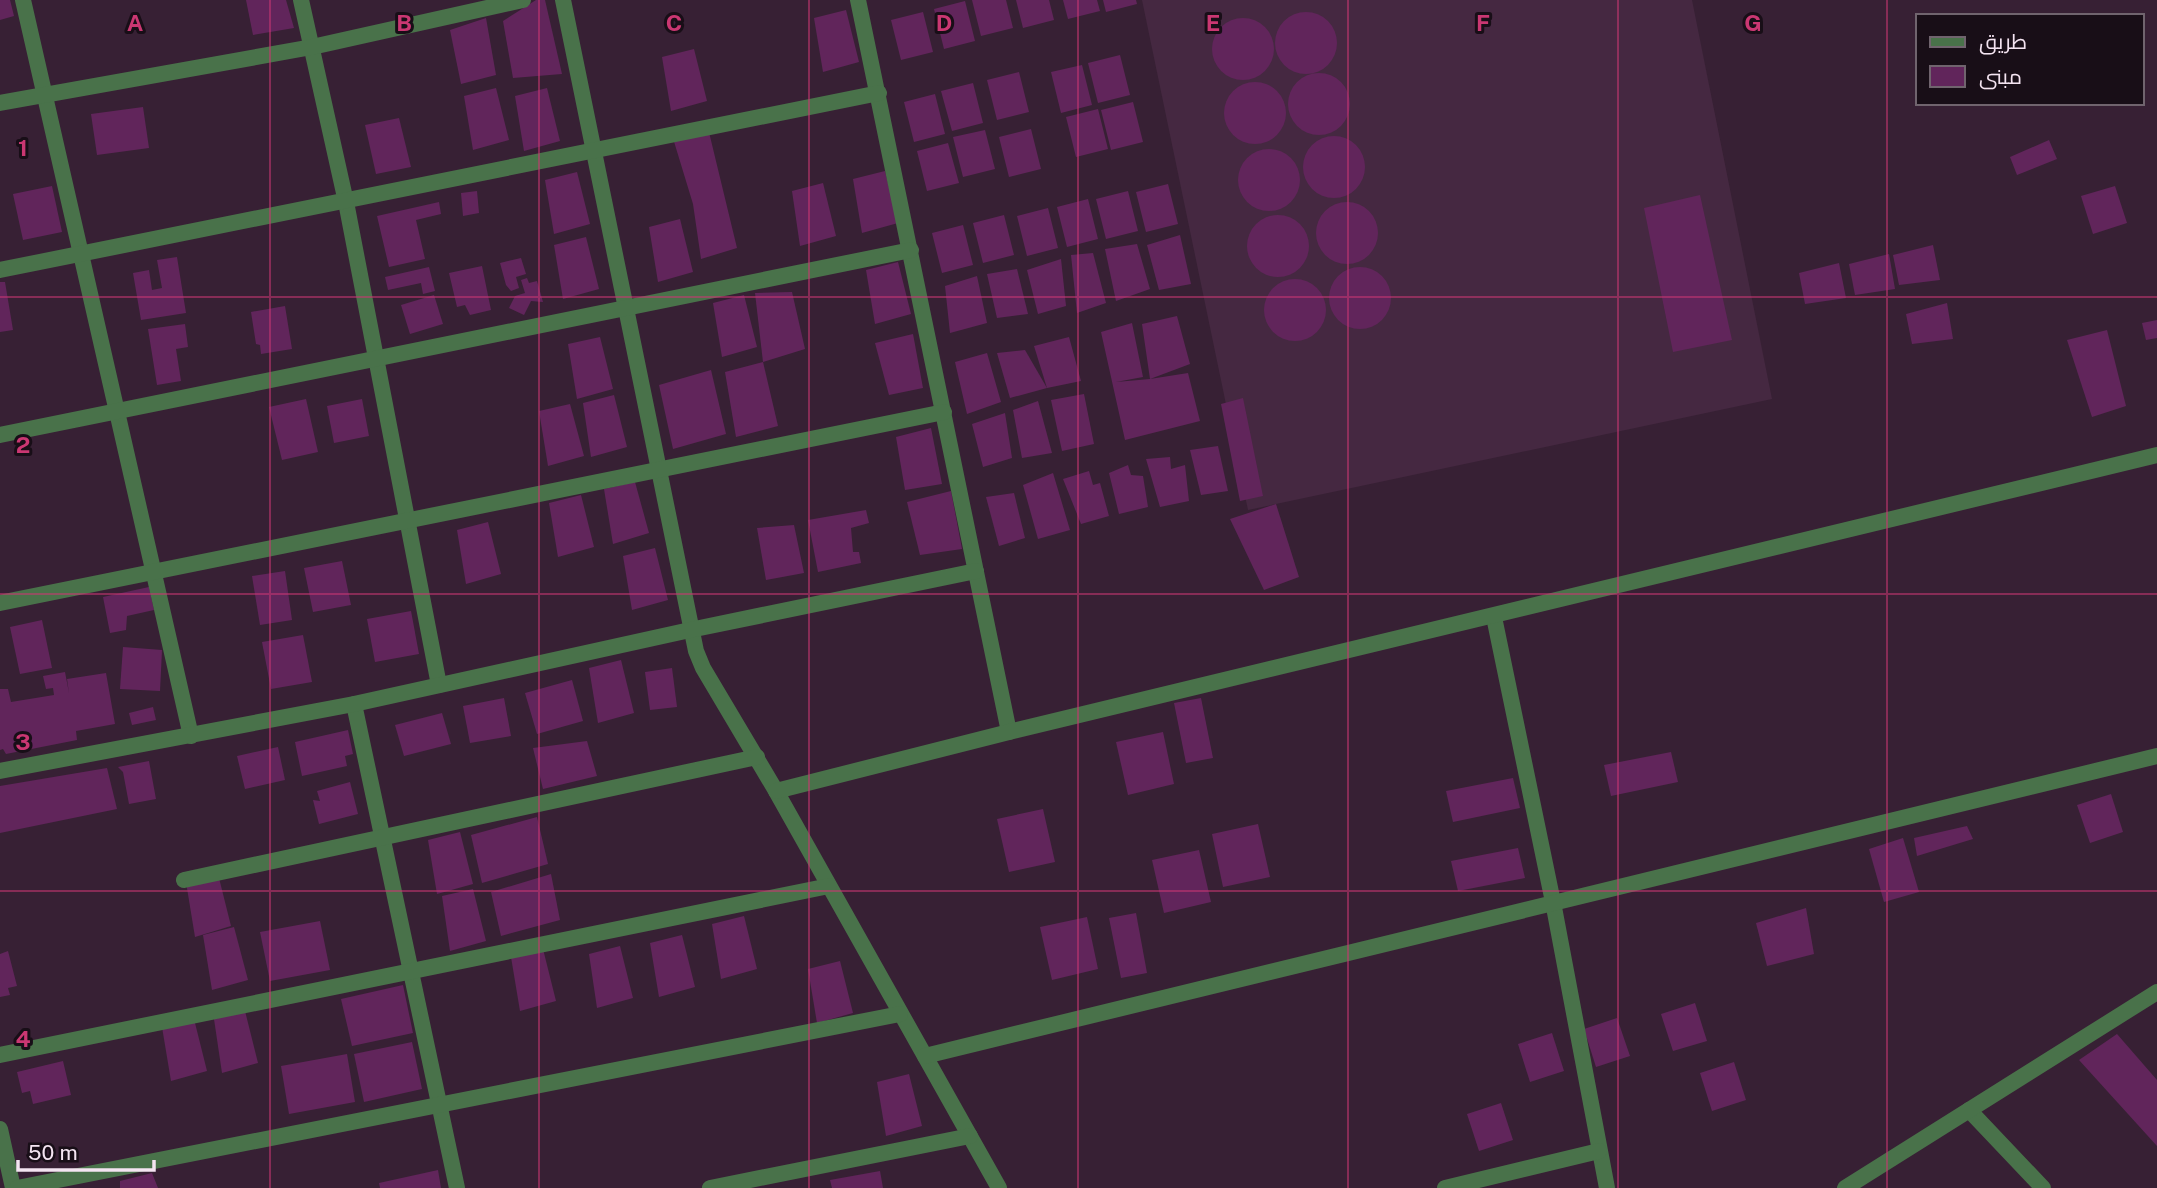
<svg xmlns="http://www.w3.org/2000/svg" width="2157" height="1188" font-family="'Public Sans',Cairo,sans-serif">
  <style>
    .built { fill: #452841 }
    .building { fill: #61255b }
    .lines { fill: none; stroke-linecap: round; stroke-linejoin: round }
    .street { stroke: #49724a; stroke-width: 16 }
    .grid { fill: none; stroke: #ca3772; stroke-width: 2; stroke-opacity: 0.55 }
    .grid-label { font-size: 23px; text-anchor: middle; font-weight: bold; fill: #ca3772; stroke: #180e17; stroke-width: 6; stroke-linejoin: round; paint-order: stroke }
  </style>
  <rect width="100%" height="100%" fill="#372034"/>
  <path class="built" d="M1142,0H1692L1772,399L1248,510Z"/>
  <g class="building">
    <path d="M0,0H10L14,16L0,20Z"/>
    <path d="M246,0H286L294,28L253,35Z"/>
    <path d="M536,0H545L562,74L513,78L503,21Z"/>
    <path d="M972,0H1006L1013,28L981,36Z"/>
    <path d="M1016,0H1049L1054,20L1023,28Z"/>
    <path d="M1063,0H1097L1100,11L1068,19Z"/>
    <path d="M1103,0H1136L1137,4L1106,12Z"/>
    <path d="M965,1L975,41L944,49L934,9Z"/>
    <path d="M846,10L859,62L823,72L814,18Z"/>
    <path d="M923,12L933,52L901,60L891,20Z"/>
    <circle cx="1306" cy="43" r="31"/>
    <path d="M486,18L496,75L461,84L450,30Z"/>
    <circle cx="1243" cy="49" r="31"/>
    <path d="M694,49L707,101L671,111L662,57Z"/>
    <path d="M1120,55L1130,95L1098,103L1088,63Z"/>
    <path d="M1082,65L1092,105L1061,113L1051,72Z"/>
    <path d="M1019,72L1029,112L997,120L987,80Z"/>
    <circle cx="1319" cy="104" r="31"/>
    <circle cx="1255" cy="113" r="31"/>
    <path d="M973,83L983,123L952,131L941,91Z"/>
    <path d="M496,88L509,140L473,150L464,96Z"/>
    <path d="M547,88L560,141L524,151L515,96Z"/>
    <path d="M935,94L945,134L914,142L904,102Z"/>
    <path d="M1133,102L1143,142L1111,150L1101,110Z"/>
    <path d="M143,107L149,148L97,155L91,114Z"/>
    <path d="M1098,109L1108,149L1076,157L1066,117Z"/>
    <path d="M399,118L411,167L376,174L365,125Z"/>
    <path d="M708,128L737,248L701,259L693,204L672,135Z"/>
    <path d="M1031,129L1041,169L1009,177L999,137Z"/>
    <path d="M985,130L995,169L963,177L953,137Z"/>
    <circle cx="1334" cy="167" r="31"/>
    <path d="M2049,140L2057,159L2017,175L2010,157Z"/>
    <path d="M948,143L959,183L927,191L917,151Z"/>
    <circle cx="1269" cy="180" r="31"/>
    <path d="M885,171L898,223L862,233L853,179Z"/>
    <path d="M577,172L590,224L554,234L545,180Z"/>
    <path d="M823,183L836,236L800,246L792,191Z"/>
    <path d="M1168,184L1178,224L1146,232L1136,192Z"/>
    <path d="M52,186L62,232L23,240L13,194Z"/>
    <path d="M2115,186L2127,223L2093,234L2081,196Z"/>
    <path d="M477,191L479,213L463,216L461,193Z"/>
    <path d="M1128,191L1138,231L1106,239L1096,199Z"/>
    <path d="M1700,195L1732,340L1673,352L1644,208Z"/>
    <path d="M1088,199L1098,239L1067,247L1057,207Z"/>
    <path d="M439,202L441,214L416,220L425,259L389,267L377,216Z"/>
    <circle cx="1347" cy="233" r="31"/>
    <path d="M1048,208L1058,248L1027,256L1017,216Z"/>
    <path d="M1004,215L1014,255L983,263L973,223Z"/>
    <circle cx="1278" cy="246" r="31"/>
    <path d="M680,219L693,272L658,282L649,227Z"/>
    <path d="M963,225L973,265L942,273L932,233Z"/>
    <path d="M1180,235L1191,284L1159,290L1147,245Z"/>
    <path d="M586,237L599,289L563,299L554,245Z"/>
    <path d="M1137,244L1150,289L1116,301L1105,249Z"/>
    <path d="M1933,245L1940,280L1899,285L1893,255Z"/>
    <path d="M1093,253L1106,303L1077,313L1071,255Z"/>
    <path d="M1889,254L1895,289L1855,295L1849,264Z"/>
    <path d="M177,257L186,313L141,320L133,273L149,270L152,290L162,288L157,260Z"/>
    <path d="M521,258L526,274L516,277L519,288L511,291L506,285L500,263Z"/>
    <path d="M1061,259L1066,306L1038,314L1027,270Z"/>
    <path d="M898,262L911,314L875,324L866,270Z"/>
    <path d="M1839,263L1846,298L1805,304L1799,273Z"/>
    <path d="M482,266L491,310L470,315L465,305L457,307L449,273Z"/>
    <path d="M429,267L435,291L423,294L421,283L388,290L385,277Z"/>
    <circle cx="1360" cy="298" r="31"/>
    <path d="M1017,269L1028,314L997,318L987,274Z"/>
    <path d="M977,276L987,323L950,333L945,286Z"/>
    <path d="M527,278L529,283L537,281L543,302L531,301L524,315L509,308L515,296L525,293L521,280Z"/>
    <circle cx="1295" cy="310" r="31"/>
    <path d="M0,282H5L13,330L0,332Z"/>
    <path d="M792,292L805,349L763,362L755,293Z"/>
    <path d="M434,295L443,324L410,334L401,305Z"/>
    <path d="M744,295L757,347L722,357L713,303Z"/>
    <path d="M1947,303L1953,339L1912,344L1906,314Z"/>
    <path d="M285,306L292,349L261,354L260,345L256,344L251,312Z"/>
    <path d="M1177,316L1190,364L1150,379L1188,373L1200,421L1125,440L1101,332L1132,323L1143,377L1116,382L1150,379L1142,324Z"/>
    <path d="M2157,320V338L2146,340L2142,323Z"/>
    <path d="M185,324L188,347L176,349L181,381L157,385L148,329Z"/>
    <path d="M2107,330L2126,406L2092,417L2067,340Z"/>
    <path d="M913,334L923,388L889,395L875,343Z"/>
    <path d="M600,337L613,389L577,399L568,344Z"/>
    <path d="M1069,337L1081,381L1047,388L1034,346Z"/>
    <path d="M1025,350L1047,388L1010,398L997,353Z"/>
    <path d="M987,353L1001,402L967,414L955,362Z"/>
    <path d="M763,362L778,426L736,437L725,372Z"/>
    <path d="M711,370L726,434L673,449L659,385Z"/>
    <path d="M1084,394L1094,444L1062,451L1051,400Z"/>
    <path d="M614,395L627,447L591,457L583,403Z"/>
    <path d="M1243,398L1263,496L1240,501L1221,404Z"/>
    <path d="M306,399L318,452L282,460L269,407Z"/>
    <path d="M362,399L369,436L334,443L327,406Z"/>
    <path d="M1038,401L1052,453L1022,458L1013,410Z"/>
    <path d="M570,404L584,456L548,466L539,411Z"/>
    <path d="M1005,413L1012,458L983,467L972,424Z"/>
    <path d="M931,428L942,484L905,490L896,437Z"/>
    <path d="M1218,446L1228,491L1201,495L1190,450Z"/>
    <path d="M1170,457L1171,469L1185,465L1189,501L1160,507L1146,459Z"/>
    <path d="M1128,465L1131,475L1143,476L1148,507L1119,514L1109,473Z"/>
    <path d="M1089,471L1093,485L1100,483L1109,516L1081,524L1063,479Z"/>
    <path d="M1053,473L1070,530L1038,539L1023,485Z"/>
    <path d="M635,482L649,533L613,544L604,489Z"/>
    <path d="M951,491L962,549L920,555L907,502Z"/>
    <path d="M1014,493L1025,538L999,546L986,497Z"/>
    <path d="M581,495L594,547L558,557L549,503Z"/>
    <path d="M1276,504L1299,577L1264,590L1230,519Z"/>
    <path d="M866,510L869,523L851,528L853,552H859L861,563L818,572L808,520Z"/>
    <path d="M488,522L501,574L466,584L457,530Z"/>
    <path d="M794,525L804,573L766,580L757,528Z"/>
    <path d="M655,548L668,600L632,610L623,556Z"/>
    <path d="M342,561L351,605L313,612L304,568Z"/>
    <path d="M285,571L292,620L260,625L252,576Z"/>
    <path d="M149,587L154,610L127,616L126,630L110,633L103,597Z"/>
    <path d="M411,611L419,654L375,662L367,619Z"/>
    <path d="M42,620L52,668L20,674L10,627Z"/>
    <path d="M303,635L312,682L271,689L262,642Z"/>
    <path d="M123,647L162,650L160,691L120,689Z"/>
    <path d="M621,660L634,713L598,723L589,668Z"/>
    <path d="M672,668L677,707L650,710L645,672Z"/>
    <path d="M65,672L69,693L67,679L106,673L115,724L76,731L77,740L6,754L3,749L0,750V689H8L11,702L54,695L53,688L46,689L43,676Z"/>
    <path d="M572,680L583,721L537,734L525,693Z"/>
    <path d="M504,698L511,736L470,743L463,706Z"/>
    <path d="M1201,698L1213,758L1186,763L1174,703Z"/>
    <path d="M153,707L156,720L132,725L129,713Z"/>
    <path d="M442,713L451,744L404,756L395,725Z"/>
    <path d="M348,730L353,754L345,756L347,766L302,776L295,742Z"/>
    <path d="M1163,732L1174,784L1128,795L1116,742Z"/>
    <path d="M587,741L597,776L543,789L533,748Z"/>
    <path d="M278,747L285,780L245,789L237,756Z"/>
    <path d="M1671,752L1678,782L1611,796L1604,765Z"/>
    <path d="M149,761L156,799L129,804L123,772L118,767Z"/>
    <path d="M107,768L117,809L0,833V786Z"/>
    <path d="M1513,778L1520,808L1453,822L1446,791Z"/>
    <path d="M350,782L358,814L319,824L313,800L320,801L317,791Z"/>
    <path d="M2111,794L2123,832L2090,843L2077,805Z"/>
    <path d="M1043,809L1055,862L1009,872L997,819Z"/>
    <path d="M537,817L548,864L482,883L471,835Z"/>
    <path d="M1258,824L1270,877L1223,887L1212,834Z"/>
    <path d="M1967,826L1973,839L1917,856L1914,838Z"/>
    <path d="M460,832L473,884L437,894L428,840Z"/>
    <path d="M1903,838L1919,892L1884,902L1869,849Z"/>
    <path d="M1518,848L1525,878L1458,891L1451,861Z"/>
    <path d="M1199,850L1211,902L1164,913L1152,860Z"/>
    <path d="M218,874L231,926L195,937L186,882Z"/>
    <path d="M551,874L560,920L501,936L491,892Z"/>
    <path d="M473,889L486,941L450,951L442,896Z"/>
    <path d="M1806,908L1814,954L1767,966L1756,923Z"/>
    <path d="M1136,913L1147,973L1121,978L1109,918Z"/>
    <path d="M744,916L757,969L721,979L712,924Z"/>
    <path d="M1087,917L1098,969L1052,980L1040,927Z"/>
    <path d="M320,921L330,970L270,981L260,932Z"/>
    <path d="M234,927L248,980L212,990L203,935Z"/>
    <path d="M682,935L695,987L659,997L650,943Z"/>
    <path d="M620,946L633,998L597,1008L589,954Z"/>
    <path d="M543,949L556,1001L520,1011L511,957Z"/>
    <path d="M8,951L17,986L8,988L10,995L0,997V954Z"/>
    <path d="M840,961L853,1013L817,1023L808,969Z"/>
    <path d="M403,985L413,1033L352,1046L341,999Z"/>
    <path d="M1695,1003L1707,1041L1673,1051L1661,1014Z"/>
    <path d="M245,1011L258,1063L222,1073L214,1019Z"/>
    <path d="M1617,1018L1630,1056L1596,1067L1584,1029Z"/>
    <path d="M194,1019L207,1071L171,1081L162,1027Z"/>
    <path d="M1552,1033L1564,1071L1530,1082L1518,1044Z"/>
    <path d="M2117,1034L2157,1080V1146L2079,1060Z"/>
    <path d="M412,1042L422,1089L364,1102L354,1054Z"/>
    <path d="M347,1054L355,1102L289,1114L281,1066Z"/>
    <path d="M63,1061L71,1095L33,1104L30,1091L22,1093L17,1072Z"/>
    <path d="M1734,1062L1746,1100L1712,1111L1700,1073Z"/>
    <path d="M909,1074L922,1126L886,1136L877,1082Z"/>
    <path d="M1501,1103L1513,1140L1479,1151L1467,1114Z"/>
    <path d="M438,1170L441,1188H380L379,1183Z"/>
    <path d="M880,1171L883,1188H832L830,1180Z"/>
    <path d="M152,1173L158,1188H120V1181Z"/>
  </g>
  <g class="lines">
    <g class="street">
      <path d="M23,0L191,736"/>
      <path d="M301,0L346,202L439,685"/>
      <path d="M563,0L696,651L703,668L776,791L999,1188"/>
      <path d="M858,0L1009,732"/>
      <path d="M0,103L312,47L523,0"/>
      <path d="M0,270L879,93"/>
      <path d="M0,435L911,250"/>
      <path d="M0,603L944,412"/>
      <path d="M1494,617L1553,902L1607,1188"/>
      <path d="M354,704L457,1188"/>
      <path d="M0,771L354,704L690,630L976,571"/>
      <path d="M776,791L1009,732L2157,455"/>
      <path d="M184,880L757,757"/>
      <path d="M0,1055L829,886"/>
      <path d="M925,1056L2157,756"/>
      <path d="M1969,1110L2043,1188"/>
      <path d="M0,1129L13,1188"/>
      <path d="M17,1188L900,1014"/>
      <path d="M710,1188L970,1136"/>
      <path d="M1445,1188L1599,1151"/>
      <path d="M1845,1188L2157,992"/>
    </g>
  </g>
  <path class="grid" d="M270,0V1188M539,0V1188M809,0V1188M1078,0V1188M1348,0V1188M1618,0V1188M1887,0V1188M0,297H2157M0,594H2157M0,891H2157"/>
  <g class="grid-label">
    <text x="135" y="31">A</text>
    <text x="404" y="31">B</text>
    <text x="674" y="31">C</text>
    <text x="944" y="31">D</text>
    <text x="1213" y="31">E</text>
    <text x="1483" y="31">F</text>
    <text x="1753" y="31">G</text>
    <text x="23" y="156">1</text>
    <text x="23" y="453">2</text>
    <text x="23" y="750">3</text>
    <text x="23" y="1047">4</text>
  </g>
  <rect x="1916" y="14" width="228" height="91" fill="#180e17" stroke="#70646e" stroke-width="2"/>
  <rect x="1930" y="37" width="35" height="10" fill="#49724a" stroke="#70646e" stroke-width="2"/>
  <text x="1979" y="49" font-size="21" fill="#f4e4f1">طريق</text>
  <rect x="1930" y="66" width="35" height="21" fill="#61255b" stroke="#70646e" stroke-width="2"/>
  <text x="1979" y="84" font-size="21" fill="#f4e4f1">مبنى</text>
  <path d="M18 1160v10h136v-10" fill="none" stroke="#f4e4f1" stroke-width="3.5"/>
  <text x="28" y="1160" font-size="21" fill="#f4e4f1" stroke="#180e17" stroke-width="5" paint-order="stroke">50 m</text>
</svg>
